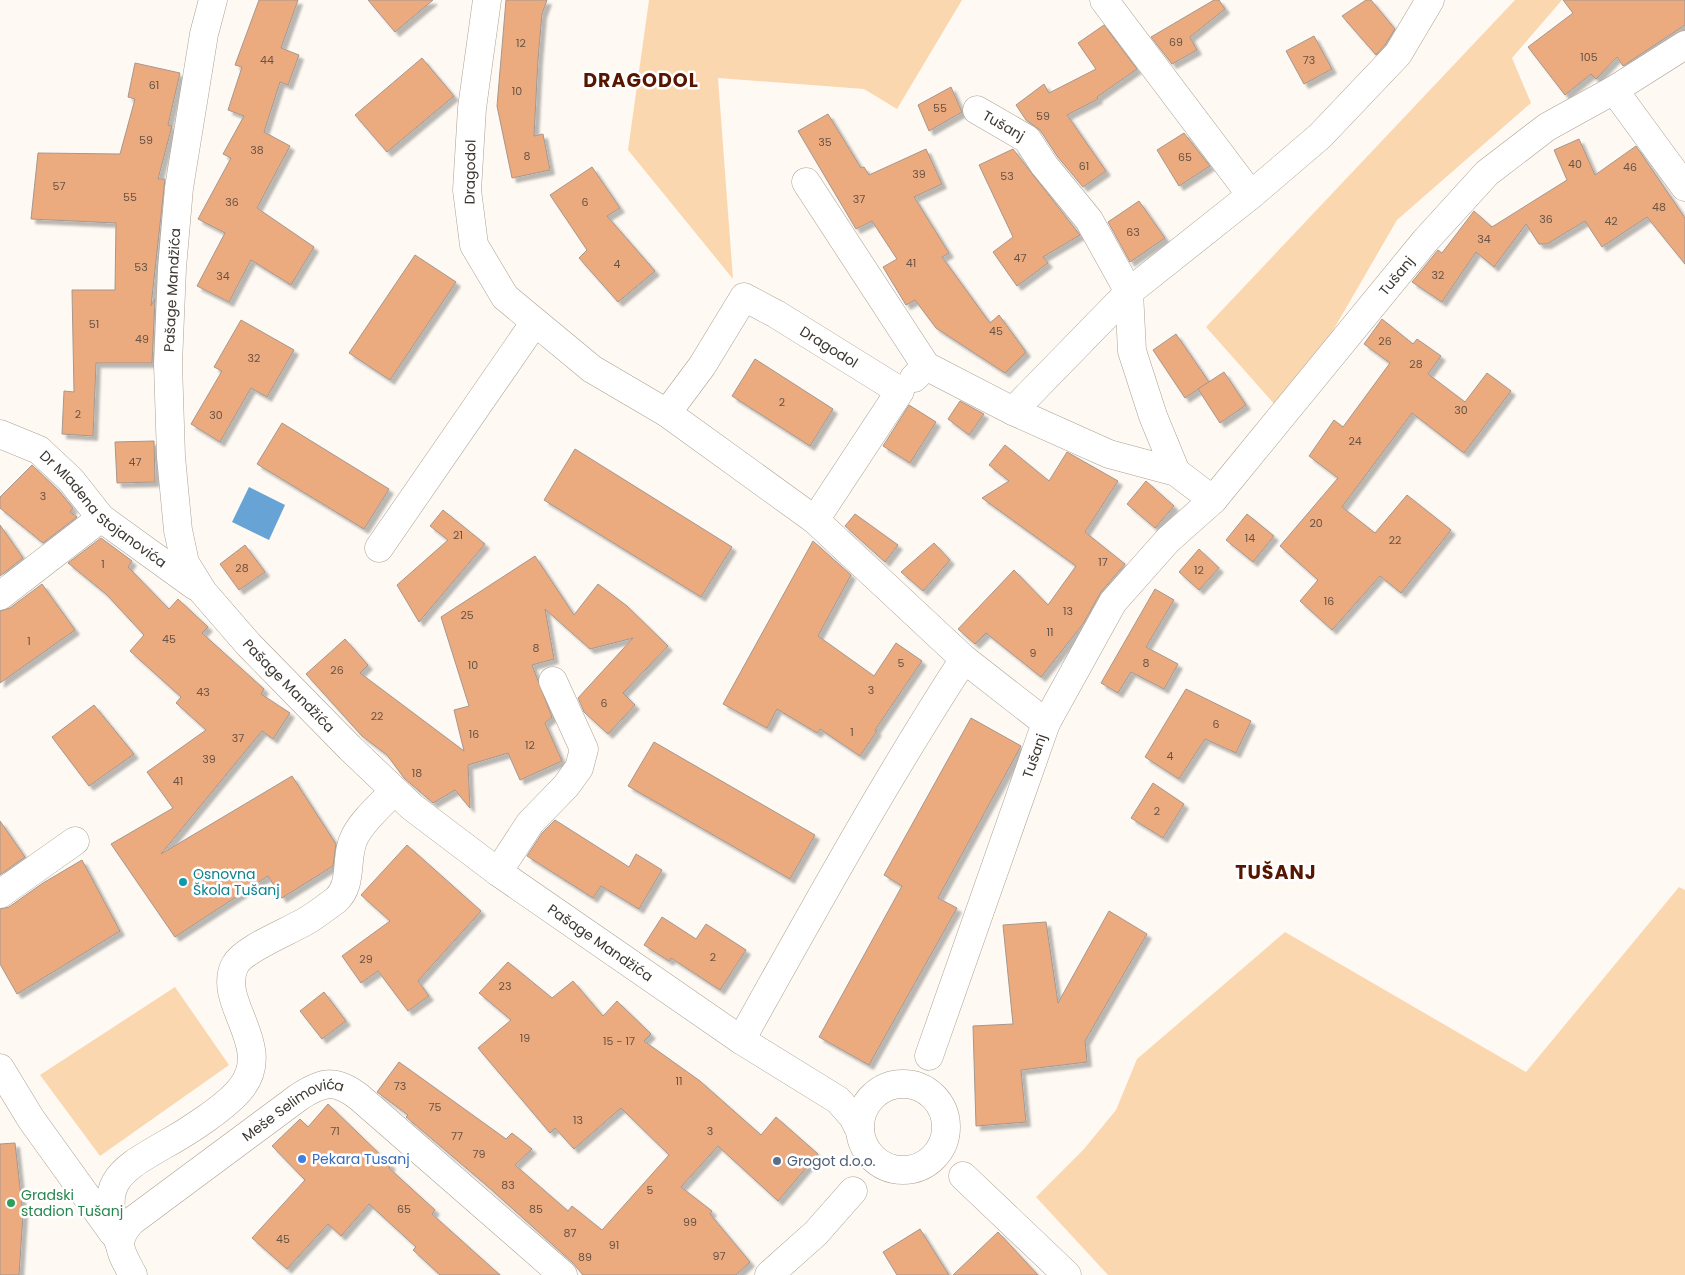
<svg xmlns="http://www.w3.org/2000/svg" width="1685" height="1275" font-family="Poppins,sans-serif">
  <style>
    .green { fill: #fbd7b0 }
    .water { fill: #67a3d5 }
    .building { fill: #ecaa7f; stroke: #a6978e; filter: url(#shadow) }
    .lines { fill: none; stroke-linecap: round; stroke-linejoin: round }
    .minor-casing { stroke: #aca093; stroke-width: 29 }
    .minor { stroke: #fff; stroke-width: 28 }
    .culture-dot { fill: #0f9aa8; stroke: #fff; stroke-width: 2 }
    .shop-dot { fill: #3f7fe0; stroke: #fff; stroke-width: 2 }
    .service-dot { fill: #5c6f8a; stroke: #fff; stroke-width: 2 }
    .leisure-dot { fill: #2e9e5b; stroke: #fff; stroke-width: 2 }
    .labels { text-anchor: middle; dominant-baseline: central; stroke-width: 5; stroke-linejoin: round; paint-order: stroke }
    .number-label { font-size: 11px; fill: #685445 }
    .street-label { font-size: 14px; fill: #3c3732; stroke: #fff }
    .culture-label { font-size: 14px; fill: #0d838f; stroke: #fff; text-anchor: start }
    .shop-label { font-size: 14px; fill: #366cbe; stroke: #fff; text-anchor: start }
    .service-label { font-size: 14px; fill: #4e5e75; stroke: #fff; text-anchor: start }
    .leisure-label { font-size: 14px; fill: #27864d; stroke: #fff; text-anchor: start }
    .district-label { font-size: 19px; font-weight: bold; letter-spacing: 1px; fill: #561600; stroke: #fff }
  </style>
  <defs>
    <filter id="shadow"><feDropShadow dx="4.5" dy="4.5" stdDeviation="1" flood-color="#0004"/></filter>
  </defs>
  <rect width="100%" height="100%" fill="#fef9f3"/>
  <g class="green">
    <path d="M649,0H962L897,109L864,89L718,78L733,279L628,150Z"/>
    <path d="M1515,0H1562L1512,58L1531,103L1397,220L1284,415L1206,327Z"/>
    <path d="M1679,887L1685,890V1275H1108L1036,1197L1084,1149L1116,1110L1137,1059L1285,932L1526,1072Z"/>
    <path d="M175,987L229,1065L100,1156L40,1075Z"/>
  </g>
  <path class="water" d="M249,487L285,505L269,540L232,522Z"/>
  <g class="building">
    <path d="M259,0H298L281,48L299,55L288,85L280,82L264,132L290,146L257,208L314,247L291,285L251,260L229,302L197,286L225,233L198,219L231,158L223,154L244,116L228,110L242,67L235,65Z"/>
    <path d="M368,0H433L395,32Z"/>
    <path d="M506,0H547L542,14L538,59L534,136L543,134L550,170L512,178L497,106Z"/>
    <path d="M1214,0H1219L1225,9L1190,37L1197,50L1172,64L1151,37Z"/>
    <path d="M1366,0H1371L1395,29L1385,45L1376,55L1342,16Z"/>
    <path d="M1563,0H1685V25L1623,66L1617,57L1596,79L1591,74L1565,95L1528,47L1573,13Z"/>
    <path d="M1104,25L1137,69L1097,97L1098,99L1067,115L1106,171L1083,187L1057,156L1040,130L1026,120L1016,105L1044,84L1049,93L1096,69L1078,43Z"/>
    <path d="M1314,36L1332,69L1304,84L1286,51Z"/>
    <path d="M422,58L454,96L387,152L355,115Z"/>
    <path d="M135,63L180,73L168,125L172,126L158,179H165L151,306L155,299L152,363H96L93,436L62,434L64,391L74,392L72,290H115L116,223L31,219L38,153L120,154L135,99L128,97Z"/>
    <path d="M951,87L962,112L929,131L918,105Z"/>
    <path d="M828,114L861,168L864,167L869,175L926,149L942,184L914,197L949,253L942,257L990,323L999,315L1026,352L1005,373L936,328L915,300L906,305L883,267L897,259L872,221L856,229L798,131Z"/>
    <path d="M1184,133L1210,166L1179,186L1157,150Z"/>
    <path d="M1579,139L1595,175L1636,146L1685,218V264L1647,217L1602,247L1585,221L1547,244H1539L1526,224L1494,267L1476,252L1442,302L1412,282L1438,250L1442,253L1474,211L1492,227L1567,180L1554,150Z"/>
    <path d="M1013,149L1080,235L1043,257L1048,263L1017,286L993,252L1013,237L979,165Z"/>
    <path d="M592,167L620,208L607,216L655,271L618,302L579,258L587,250L550,195Z"/>
    <path d="M1139,201L1165,238L1130,262L1108,222Z"/>
    <path d="M415,255L456,282L390,380L349,353Z"/>
    <path d="M1382,319L1413,344L1417,339L1441,356L1428,374L1465,402L1487,373L1511,391L1464,453L1412,413L1342,507L1375,533L1407,495L1451,530L1401,593L1380,576L1332,630L1300,601L1318,580L1280,546L1338,478L1309,456L1334,420L1343,427L1390,363L1364,344Z"/>
    <path d="M241,320L294,350L267,397L251,388L220,442L191,424L222,371L214,367Z"/>
    <path d="M1176,334L1209,382L1185,398L1153,350Z"/>
    <path d="M755,359L833,409L810,446L732,396Z"/>
    <path d="M1224,372L1246,405L1220,423L1198,389Z"/>
    <path d="M960,401L984,414L969,435L948,419Z"/>
    <path d="M909,405L936,422L910,463L883,446Z"/>
    <path d="M282,423L389,489L364,529L257,464Z"/>
    <path d="M154,441L155,482L117,483L115,442Z"/>
    <path d="M1005,445L1049,481L1067,452L1118,481L1085,532L1125,564L1101,592L1083,624L1041,677L986,633L975,644L958,629L1014,570L1048,605L1076,566L982,498L1009,481L989,465Z"/>
    <path d="M575,449L732,547L701,597L544,500Z"/>
    <path d="M32,465L59,491L73,508L70,512L77,517L43,543L0,508V497Z"/>
    <path d="M1146,481L1174,506L1155,528L1127,504Z"/>
    <path d="M443,510L485,544L419,622L397,585L448,540L430,526Z"/>
    <path d="M855,514L898,545L885,562L845,526Z"/>
    <path d="M1247,514L1274,536L1253,562L1226,540Z"/>
    <path d="M0,525L23,558L0,576Z"/>
    <path d="M101,538L132,561L128,567L169,609L178,599L208,627L202,633L264,689L261,694L290,713L273,739L262,731L161,854L292,776L336,844L333,866L282,898L268,876L175,937L111,844L173,808L147,772L206,730L176,703L181,697L130,651L144,635L106,594L68,563Z"/>
    <path d="M813,541L851,575L818,636L874,676L896,643L922,661L875,730L877,731L860,756L820,729L817,733L777,709L767,728L723,704Z"/>
    <path d="M934,543L950,560L923,591L901,572Z"/>
    <path d="M245,545L265,572L239,590L220,564Z"/>
    <path d="M1199,549L1219,568L1199,590L1179,572Z"/>
    <path d="M535,556L574,615L598,584L627,606L668,646L623,693L635,705L608,734L584,712L578,698L633,638L590,649L545,609L554,659L532,665L552,717L545,723L562,761L520,780L508,753L468,765L470,808L455,790L433,803L404,778L387,755L362,736L306,674L345,639L368,665L360,673L464,751L454,710L469,706L441,617Z"/>
    <path d="M42,584L75,630L0,683V611L10,608Z"/>
    <path d="M1155,589L1174,600L1146,647L1178,664L1164,689L1131,672L1118,693L1101,683Z"/>
    <path d="M1186,689L1251,721L1236,753L1205,739L1179,779L1145,757Z"/>
    <path d="M94,705L134,754L89,786L52,737Z"/>
    <path d="M971,718L1021,746L938,898L957,908L869,1065L819,1037L902,886L884,875Z"/>
    <path d="M654,742L815,835L790,879L628,786Z"/>
    <path d="M1153,783L1184,804L1163,838L1131,818Z"/>
    <path d="M555,820L629,867L636,854L662,870L639,909L601,886L593,898L527,856L542,833Z"/>
    <path d="M0,821L25,857L0,875Z"/>
    <path d="M407,845L481,911L418,981L429,996L408,1011L378,971L361,983L342,956L390,921L361,895Z"/>
    <path d="M82,860L120,931L17,994L0,964V909L9,907L43,883Z"/>
    <path d="M1109,911L1147,934L1085,1041L1087,1062L1021,1070L1026,1122L976,1126L973,1026L1013,1024L1003,925L1046,922L1058,1003Z"/>
    <path d="M662,917L696,939L706,924L746,950L720,990L671,958L669,961L644,945Z"/>
    <path d="M508,962L552,998L573,981L603,1016L617,1001L651,1034L644,1041L700,1081L761,1135L776,1117L818,1154L778,1201L718,1146L681,1187L712,1211L710,1214L750,1262L736,1275H583L573,1263L485,1184L406,1117L408,1115L377,1092L399,1062L506,1139L512,1133L532,1149L515,1165L568,1211L572,1206L602,1230L669,1155L621,1108L574,1149L555,1128L550,1133L478,1048L511,1020L479,993Z"/>
    <path d="M324,992L346,1021L322,1039L300,1011Z"/>
    <path d="M328,1104L391,1165L389,1168L435,1210L432,1214L500,1275H440L413,1250L416,1247L369,1204L341,1236L328,1224L287,1269L252,1238L305,1180L272,1146L300,1119L308,1127Z"/>
    <path d="M15,1143L23,1214L19,1275H0V1144Z"/>
    <path d="M920,1229L949,1275H897L883,1252Z"/>
    <path d="M998,1232L1038,1275H953Z"/>
  </g>
  <g class="lines">
    <g class="minor-casing">
      <g id="minor">
        <path id="s1" d="M213,0L204,34L179,188L172,268L168,364L171,457L178,530L185,563L203,592L249,645L350,748L412,807L498,872L741,1040L838,1100L853,1117L860,1131"/>
        <path d="M487,0L472,108L467,190L474,245L505,297L592,369L667,413L815,520L964,659L1046,723"/>
        <path d="M1104,0L1251,195"/>
        <path d="M1614,90L1685,187"/>
        <path id="s2" d="M977,110L1027,139L1044,165L1089,220L1129,292L1132,351L1153,416L1176,472"/>
        <path d="M806,182L926,366"/>
        <path d="M914,378L926,366L1013,411"/>
        <path id="s3" d="M667,413L702,366L744,297L776,314L900,391L815,520"/>
        <path id="s4" d="M0,434L39,450L71,480L101,518L195,586"/>
        <path d="M1213,500L1176,472L1109,454L1013,411L1129,292L1251,195L1320,136L1398,54L1430,0"/>
        <path d="M379,548L535,322"/>
        <path d="M0,596L101,518"/>
        <path d="M498,872L530,823L566,786L579,768L584,749L553,681"/>
        <path d="M0,894L75,841"/>
        <path d="M741,1040C813,911 884,782 964,659"/>
        <path id="s5" d="M929,1056L1046,723L1113,602L1168,540L1213,500L1425,241L1487,173L1547,127L1614,90L1685,45"/>
        <path d="M0,1068L31,1119L113,1233"/>
        <circle cx="903" cy="1127" r="43"/>
        <path d="M963,1176L1067,1275"/>
        <path d="M119,1243C99,1184 115,1173 164,1145C186,1133 228,1106 242,1087C274,1045 216,1002 235,965C244,948 293,930 311,918C320,912 328,906 336,900C354,884 344,856 355,836C364,819 381,805 394,791"/>
        <path id="s6" d="M133,1275C121,1252 112,1242 132,1221L299,1097C323,1081 336,1079 359,1097L563,1275"/>
        <path d="M769,1275L816,1233L853,1191"/>
      </g>
    </g>
    <use href="#minor" class="minor"/>
  </g>
  <circle class="culture-dot" cx="183" cy="882" r="5"/>
  <circle class="shop-dot" cx="302" cy="1159" r="5"/>
  <circle class="service-dot" cx="777" cy="1161" r="5"/>
  <circle class="leisure-dot" cx="11" cy="1203" r="5"/>
  <g class="labels">
    <g class="number-label">
      <text x="1176" y="42">69</text>
      <text x="521" y="43">12</text>
      <text x="1589" y="57">105</text>
      <text x="267" y="60">44</text>
      <text x="1309" y="60">73</text>
      <text x="154" y="85">61</text>
      <text x="517" y="91">10</text>
      <text x="940" y="108">55</text>
      <text x="1043" y="116">59</text>
      <text x="146" y="140">59</text>
      <text x="825" y="142">35</text>
      <text x="257" y="150">38</text>
      <text x="527" y="156">8</text>
      <text x="1185" y="157">65</text>
      <text x="1575" y="164">40</text>
      <text x="1084" y="166">61</text>
      <text x="1630" y="167">46</text>
      <text x="919" y="174">39</text>
      <text x="1007" y="176">53</text>
      <text x="59" y="186">57</text>
      <text x="130" y="197">55</text>
      <text x="859" y="199">37</text>
      <text x="232" y="202">36</text>
      <text x="585" y="202">6</text>
      <text x="1659" y="207">48</text>
      <text x="1546" y="219">36</text>
      <text x="1611" y="221">42</text>
      <text x="1133" y="232">63</text>
      <text x="1484" y="239">34</text>
      <text x="1020" y="258">47</text>
      <text x="911" y="263">41</text>
      <text x="617" y="264">4</text>
      <text x="141" y="267">53</text>
      <text x="1438" y="275">32</text>
      <text x="223" y="276">34</text>
      <text x="94" y="324">51</text>
      <text x="996" y="331">45</text>
      <text x="142" y="339">49</text>
      <text x="1385" y="341">26</text>
      <text x="254" y="358">32</text>
      <text x="1416" y="364">28</text>
      <text x="782" y="402">2</text>
      <text x="1461" y="410">30</text>
      <text x="78" y="414">2</text>
      <text x="216" y="415">30</text>
      <text x="1355" y="441">24</text>
      <text x="135" y="462">47</text>
      <text x="43" y="496">3</text>
      <text x="1316" y="523">20</text>
      <text x="458" y="535">21</text>
      <text x="1250" y="538">14</text>
      <text x="1395" y="540">22</text>
      <text x="1103" y="562">17</text>
      <text x="103" y="564">1</text>
      <text x="242" y="568">28</text>
      <text x="1199" y="570">12</text>
      <text x="1329" y="601">16</text>
      <text x="1068" y="611">13</text>
      <text x="467" y="615">25</text>
      <text x="1050" y="632">11</text>
      <text x="169" y="639">45</text>
      <text x="29" y="641">1</text>
      <text x="536" y="648">8</text>
      <text x="1033" y="653">9</text>
      <text x="901" y="663">5</text>
      <text x="1146" y="663">8</text>
      <text x="473" y="665">10</text>
      <text x="337" y="670">26</text>
      <text x="871" y="690">3</text>
      <text x="203" y="692">43</text>
      <text x="604" y="703">6</text>
      <text x="377" y="716">22</text>
      <text x="1216" y="724">6</text>
      <text x="852" y="732">1</text>
      <text x="474" y="734">16</text>
      <text x="238" y="738">37</text>
      <text x="530" y="745">12</text>
      <text x="1170" y="756">4</text>
      <text x="209" y="759">39</text>
      <text x="417" y="773">18</text>
      <text x="178" y="781">41</text>
      <text x="1157" y="811">2</text>
      <text x="713" y="957">2</text>
      <text x="366" y="959">29</text>
      <text x="505" y="986">23</text>
      <text x="525" y="1038">19</text>
      <text x="619" y="1041">15 - 17</text>
      <text x="679" y="1081">11</text>
      <text x="400" y="1086">73</text>
      <text x="435" y="1107">75</text>
      <text x="578" y="1120">13</text>
      <text x="335" y="1131">71</text>
      <text x="710" y="1131">3</text>
      <text x="457" y="1136">77</text>
      <text x="479" y="1154">79</text>
      <text x="508" y="1185">83</text>
      <text x="650" y="1190">5</text>
      <text x="404" y="1209">65</text>
      <text x="536" y="1209">85</text>
      <text x="690" y="1222">99</text>
      <text x="570" y="1233">87</text>
      <text x="283" y="1239">45</text>
      <text x="614" y="1245">91</text>
      <text x="719" y="1256">97</text>
      <text x="585" y="1257">89</text>
    </g>
    <g class="street-label">
      <text stroke="none"><textPath href="#s2" startOffset="31">Tušanj</textPath></text>
      <text transform="translate(470 172) rotate(-89)">Dragodol</text>
      <text stroke="none"><textPath href="#s5" startOffset="924">Tušanj</textPath></text>
      <text transform="translate(172 290) rotate(-87)">Pašage Mandžića</text>
      <text stroke="none"><textPath href="#s3" startOffset="238">Dragodol</textPath></text>
      <text stroke="none"><textPath href="#s4" startOffset="130">Dr Mladena Stojanovića</textPath></text>
      <text stroke="none"><textPath href="#s1" startOffset="729">Pašage Mandžića</textPath></text>
      <text stroke="none"><textPath href="#s5" startOffset="318">Tušanj</textPath></text>
      <text stroke="none"><textPath href="#s1" startOffset="1134">Pašage Mandžića</textPath></text>
      <text stroke="none"><textPath href="#s6" startOffset="258">Meše Selimovića</textPath></text>
    </g>
    <g class="culture-label">
      <text x="193" y="874">Osnovna<tspan x="193" dy="16">Škola Tušanj</tspan></text>
    </g>
    <g class="shop-label">
      <text x="312" y="1159">Pekara Tusanj</text>
    </g>
    <g class="service-label">
      <text x="787" y="1161">Grogot d.o.o.</text>
    </g>
    <g class="leisure-label">
      <text x="21" y="1195">Gradski<tspan x="21" dy="16">stadion Tušanj</tspan></text>
    </g>
    <g class="district-label">
      <text x="641" y="80">DRAGODOL</text>
      <text x="1276" y="872">TUŠANJ</text>
    </g>
  </g>
</svg>
